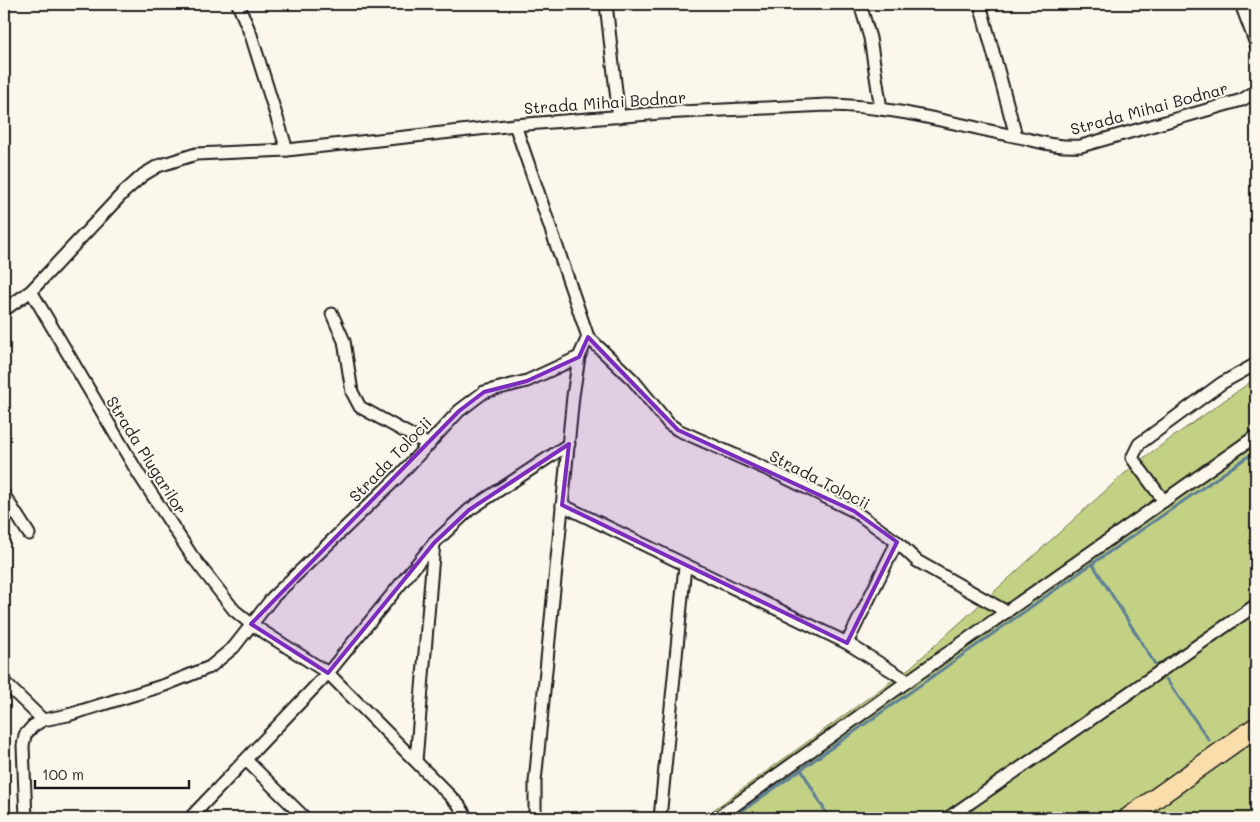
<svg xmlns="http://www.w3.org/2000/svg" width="1260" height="822" font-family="Mali,sans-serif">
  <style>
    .green { fill: #c3d185; stroke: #707650 }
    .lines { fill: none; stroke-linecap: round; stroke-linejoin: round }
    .stream { stroke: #5d7f96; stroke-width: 3 }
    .minor-casing { stroke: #1c1c1c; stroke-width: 15 }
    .primary-casing { stroke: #1c1c1c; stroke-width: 22 }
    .minor { stroke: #fbf7ec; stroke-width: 11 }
    .primary { stroke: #f9deab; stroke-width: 19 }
    .marked { fill: #7b2cbf; fill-opacity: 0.2; stroke: #7b2cbf; stroke-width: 4; stroke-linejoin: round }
    .labels { text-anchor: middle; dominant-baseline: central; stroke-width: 4; stroke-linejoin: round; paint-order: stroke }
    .street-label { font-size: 16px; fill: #1c1c1c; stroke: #fbf7ec }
  </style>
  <rect width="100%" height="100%" fill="#fbf7ec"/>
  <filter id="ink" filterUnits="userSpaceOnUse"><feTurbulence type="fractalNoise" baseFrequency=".02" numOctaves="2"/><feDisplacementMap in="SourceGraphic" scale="10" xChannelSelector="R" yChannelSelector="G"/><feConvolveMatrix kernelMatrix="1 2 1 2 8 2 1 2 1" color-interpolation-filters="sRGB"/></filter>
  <g filter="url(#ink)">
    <path class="green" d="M1256,378V818H702L911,667L1135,464Z"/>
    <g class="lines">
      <g class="stream">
        <path d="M1092,563L1155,664"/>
        <path d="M1166,679L1209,740"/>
        <path d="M801,769L829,818"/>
        <path d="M732,818L1086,568L1256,451"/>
      </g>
      <g class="minor-casing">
        <g id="minor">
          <path d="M238,4L251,35L287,150"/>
          <path d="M606,4L619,117"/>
          <path d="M860,4L870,38L881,109"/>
          <path d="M980,4L1016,136"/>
          <path d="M1241,4L1256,44"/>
          <path d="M515,125L588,337L633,380L669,424L678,430L778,474L854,511L897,542L917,561L1007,612"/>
          <path d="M31,291L138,473L192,556L234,610L251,624L328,673L459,805L467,818"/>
          <path d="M4,310L31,291L123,193L143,175L158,166L196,154L287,150L515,125L661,113L827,105C889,105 950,123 1009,135C1036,140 1053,148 1081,146L1242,100L1256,91"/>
          <path d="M332,314L344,341L352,392L360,407L429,445"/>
          <path d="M4,495L29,534"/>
          <path d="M1164,501L1132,458L1139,444L1222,383L1256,364"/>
          <path d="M562,505L847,643L908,681"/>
          <path d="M847,643L897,542"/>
          <path d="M4,682L43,720"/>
          <path d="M247,761L305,818"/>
          <path d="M416,761L434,543"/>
          <path d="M26,818L23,746L25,735L33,726L43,720L68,715L165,685L210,667L234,647L273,597L397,478L459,411L484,392L527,381L579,357"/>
          <path d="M190,818L328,673L434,543L469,510L569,444"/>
          <path d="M535,818V782L573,396L579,357L588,337"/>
          <path d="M660,818L685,566"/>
          <path d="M717,818L908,681L1256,436"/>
          <path d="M948,818L1256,605"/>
        </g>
      </g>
      <g class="primary-casing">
        <path id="primary" d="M1128,818L1256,727"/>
      </g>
      <use href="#minor" class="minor"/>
      <use href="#primary" class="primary"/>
    </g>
  </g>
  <path class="marked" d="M588,337L678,430L854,511L897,542L847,643L562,505L569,444L469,510L434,543L328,673L251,624L459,411L484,392L527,381L579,357Z"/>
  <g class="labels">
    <g class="street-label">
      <text transform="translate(605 102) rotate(-4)">Strada Mihai Bodnar</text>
      <text transform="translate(1149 108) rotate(-15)">Strada Mihai Bodnar</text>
      <text transform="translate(147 455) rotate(58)">Strada Plugarilor</text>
      <text transform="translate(390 459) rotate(-46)">Strada Tolocii</text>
      <text transform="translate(820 479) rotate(27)">Strada Tolocii</text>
    </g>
  </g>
  <rect width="1260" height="822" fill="none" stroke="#fbf7ec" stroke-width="20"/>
  <rect x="10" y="10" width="1240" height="802" fill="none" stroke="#1c1c1c" stroke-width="2" filter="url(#ink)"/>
  <path d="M35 780v8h154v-8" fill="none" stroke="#1c1c1c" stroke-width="2.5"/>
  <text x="42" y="780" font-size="15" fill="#1c1c1c" stroke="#fbf7ec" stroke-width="4" paint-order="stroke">100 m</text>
</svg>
